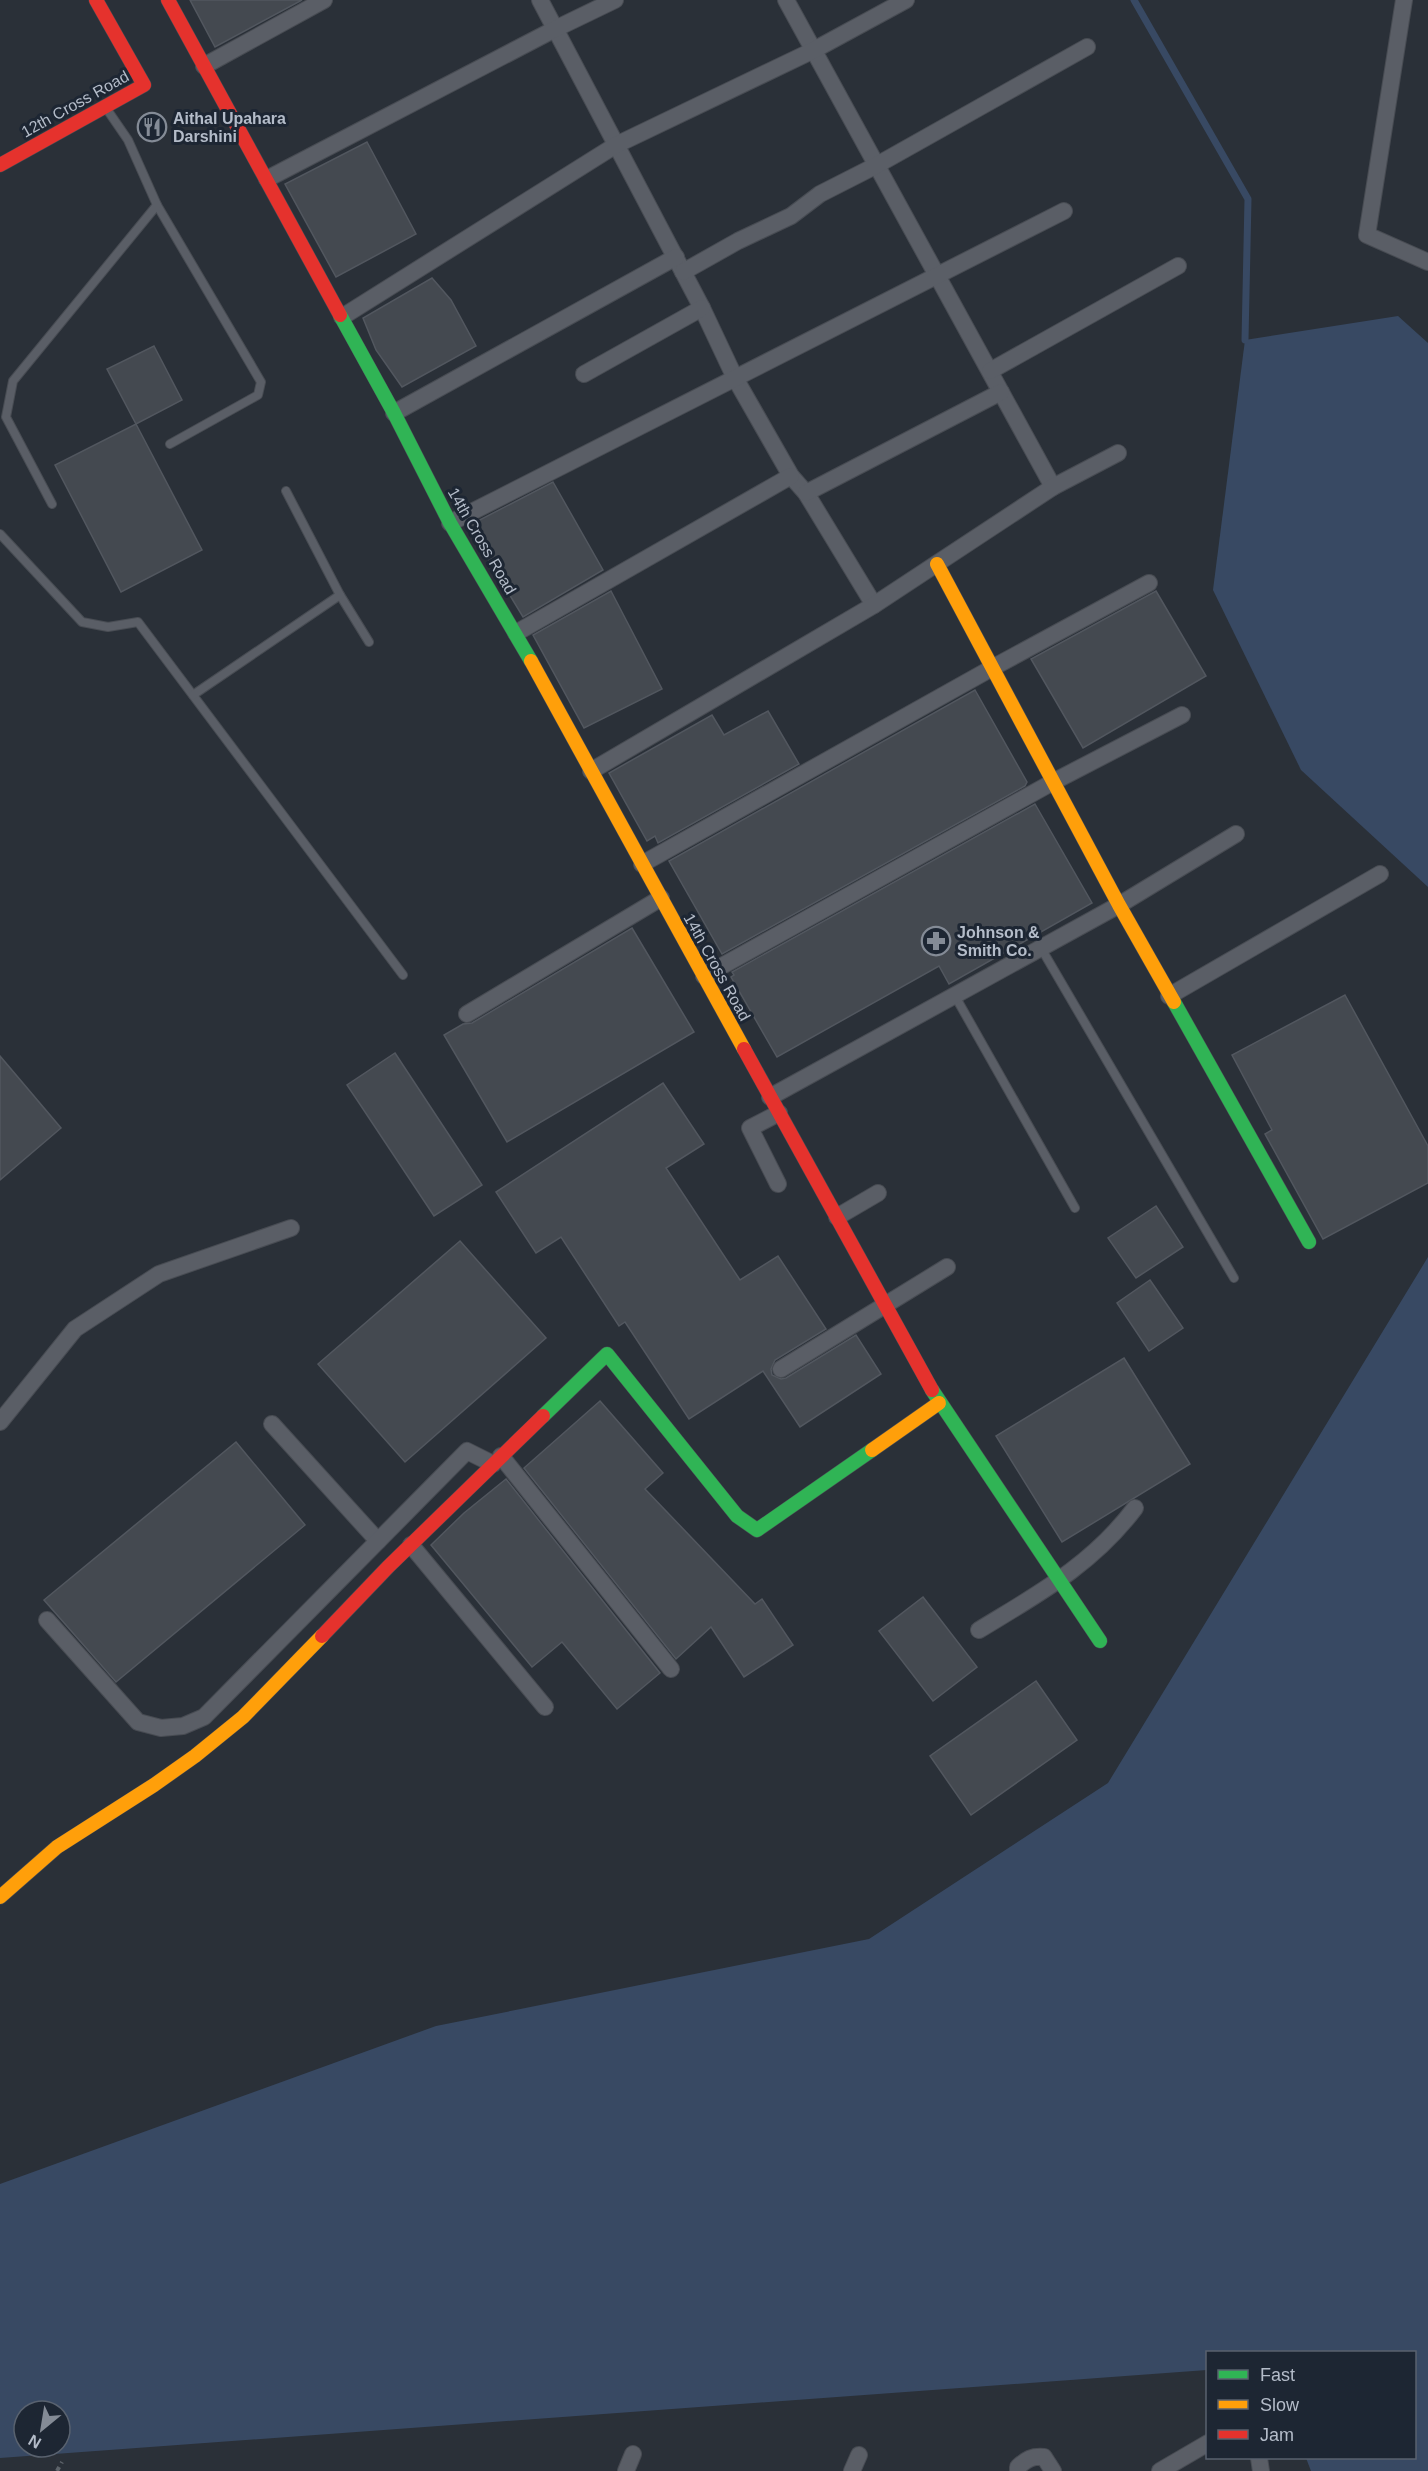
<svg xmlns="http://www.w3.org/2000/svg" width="1428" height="2471" font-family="Helvetica,sans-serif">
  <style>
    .water { fill: #384963; fill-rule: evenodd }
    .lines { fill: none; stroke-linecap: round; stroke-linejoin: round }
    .stream { stroke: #384963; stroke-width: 7 }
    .building { fill: #444950; stroke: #52575f; stroke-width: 1.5 }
    .lane-casing { stroke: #484c53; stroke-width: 10 }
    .street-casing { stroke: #484c53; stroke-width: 18 }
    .fast-casing { stroke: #484c53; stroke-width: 15 }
    .slow-casing { stroke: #484c53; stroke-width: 15 }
    .jam-casing { stroke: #484c53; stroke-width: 15 }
    .path { stroke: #5d636a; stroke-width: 4; stroke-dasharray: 4.5 4.5; stroke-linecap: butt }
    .lane { stroke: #5a5e66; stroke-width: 8 }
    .street { stroke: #5a5e66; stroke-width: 16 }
    .fast { stroke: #30b455; stroke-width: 14 }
    .slow { stroke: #ff9f0a; stroke-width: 14 }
    .jam { stroke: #e5322d; stroke-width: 14 }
    .labels { text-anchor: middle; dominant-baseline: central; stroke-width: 6; stroke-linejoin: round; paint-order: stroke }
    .street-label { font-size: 16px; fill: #b4bcc9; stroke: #1d2633 }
    .poi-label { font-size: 16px; font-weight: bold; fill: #b4bcc9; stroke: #1d2633; text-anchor: start }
  </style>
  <rect width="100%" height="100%" fill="#2a3038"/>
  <g class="water">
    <path d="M1398,316L1428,343V887L1301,770L1213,590L1245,340Z"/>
    <path d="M1428,1257V2471H1311L1306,2458H1414V2352H1208L1207,2370L0,2458V2184L436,2026L869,1939L1108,1783ZM24,2411H60V2447H24Z"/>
  </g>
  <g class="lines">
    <path class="stream" d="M1134,0L1248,199L1245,340"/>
  </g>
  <g class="building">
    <path d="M190,0H302L215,47Z"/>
    <path d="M367,142L416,234L336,277L285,184Z"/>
    <path d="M432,278L451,300L476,346L402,387L376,350L363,318Z"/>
    <path d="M154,346L182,400L136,424L107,369Z"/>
    <path d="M136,424L202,550L121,592L55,465Z"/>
    <path d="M553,482L603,570L523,617L468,526Z"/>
    <path d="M611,591L662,689L584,728L533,635Z"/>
    <path d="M1156,591L1206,676L1083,748L1031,659Z"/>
    <path d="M975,690L1027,782L1025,786L722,954L669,861Z"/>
    <path d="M768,711L799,764L658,843L655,836L647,841L609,773L712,715L724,735Z"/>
    <path d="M1035,804L1092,903L949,984L939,966L777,1057L731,977L734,975L732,972Z"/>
    <path d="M632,928L694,1032L507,1142L444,1035L463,1024L472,1023Z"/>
    <path d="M1345,995L1428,1146V1183L1323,1239L1265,1134L1272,1130L1232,1055Z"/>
    <path d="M395,1053L482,1185L434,1216L347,1085Z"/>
    <path d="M0,1056L61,1128L0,1180Z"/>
    <path d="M663,1083L704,1144L666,1168L740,1280L778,1256L826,1329L775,1360L771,1369L772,1375L781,1379L786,1378L856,1335L881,1374L800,1427L763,1371L689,1419L625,1322L619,1326L561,1237L536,1253L496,1192Z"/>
    <path d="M1156,1206L1183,1247L1136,1278L1108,1238Z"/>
    <path d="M460,1241L546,1338L405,1462L318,1364Z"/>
    <path d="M1150,1280L1183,1328L1149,1351L1117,1303Z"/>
    <path d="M1124,1358L1190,1464L1062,1542L996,1436Z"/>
    <path d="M600,1401L663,1473L645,1489L755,1604L762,1599L793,1645L744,1677L711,1627L676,1659L524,1468Z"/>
    <path d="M236,1442L305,1525L116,1682L44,1600Z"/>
    <path d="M506,1479L660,1673L617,1709L562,1642L532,1667L431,1545L464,1513Z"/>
    <path d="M923,1597L977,1667L933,1701L879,1631Z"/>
    <path d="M1036,1681L1077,1740L971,1815L930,1756Z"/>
  </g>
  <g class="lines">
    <g class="lane-casing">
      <g id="lane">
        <path d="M157,205L261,382L258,395L170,444"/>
        <path d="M52,504L6,417L13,381L157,205L128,140L106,108"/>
        <path d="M0,534L82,622L108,627L138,622L403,975"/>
        <path d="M340,595L369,642"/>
        <path d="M193,695L340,595L286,491"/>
        <path d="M1041,948L1234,1278"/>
        <path d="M955,996L1075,1208"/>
      </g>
    </g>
    <g class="street-casing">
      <g id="street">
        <path d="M540,0L702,308L735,378L791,476L806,493L874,605"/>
        <path d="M786,0L1053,487"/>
        <path d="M1404,0L1367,235L1428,262"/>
        <path d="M204,66L324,0"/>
        <path d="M267,179L555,29L615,0"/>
        <path d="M683,272L738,241L791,216L820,194L877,165L1087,47"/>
        <path d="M342,317L616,145L814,50L906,0"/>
        <path d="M990,371L1178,266"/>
        <path d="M584,374L702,308"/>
        <path d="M394,413L676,257"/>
        <path d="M806,493L1001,392"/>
        <path d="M450,523L1064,211"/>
        <path d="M516,633L791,476"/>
        <path d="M591,771L874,605L1053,487L1118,453"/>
        <path d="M642,864L992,668L1149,583"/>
        <path d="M704,976L1053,782L1182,715"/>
        <path d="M1169,996L1380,874"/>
        <path d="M467,1014L661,898"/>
        <path d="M770,1097L1119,905L1236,834"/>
        <path d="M778,1184L750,1128L779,1113"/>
        <path d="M837,1217L878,1193"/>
        <path d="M781,1369L947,1267"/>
        <path d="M0,1422L75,1329L159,1274L291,1228"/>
        <path d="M272,1424L378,1541"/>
        <path d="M501,1456L671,1669"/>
        <path d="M411,1545L545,1707"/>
        <path d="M47,1620L138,1722L161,1728L183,1726L204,1717L467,1451L493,1464"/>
        <path d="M979,1630C1038,1594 1092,1565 1135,1508"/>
        <path d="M1259,2458L1261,2471"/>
        <path d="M626,2471L633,2454"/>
        <path d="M852,2471L859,2455"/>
        <path d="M1018,2471V2467C1027,2459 1032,2456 1044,2457L1053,2471"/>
        <path d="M1160,2471L1208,2443"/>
      </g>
    </g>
    <g class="fast-casing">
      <g id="fast">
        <path d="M340,315L394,413L450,523L531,661"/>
        <path d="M1174,1002L1309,1242"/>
        <path d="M932,1390L1100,1641"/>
        <path d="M543,1416L607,1354L737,1516L757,1530L872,1450"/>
      </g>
    </g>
    <g class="slow-casing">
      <g id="slow">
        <path d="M937,564L1119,905L1174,1002"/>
        <path d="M531,661L744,1049"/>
        <path d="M872,1450L939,1403"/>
        <path d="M0,1897L57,1847L154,1785L195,1756L243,1717L322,1636"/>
      </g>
    </g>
    <g class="jam-casing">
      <g id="jam">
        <path d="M168,0L340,315"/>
        <path d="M0,165L144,85L96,0"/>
        <path d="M744,1049L932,1390"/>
        <path d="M322,1636L388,1567L543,1416"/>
      </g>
    </g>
    <path class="path" d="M57,2471L62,2462"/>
    <use href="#lane" class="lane"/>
    <use href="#street" class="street"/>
    <use href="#fast" class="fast"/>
    <use href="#slow" class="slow"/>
    <use href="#jam" class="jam"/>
  </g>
  <defs>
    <g id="restaurant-ring" transform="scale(1.5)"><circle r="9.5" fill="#1d2633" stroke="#848b96" stroke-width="1.5"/><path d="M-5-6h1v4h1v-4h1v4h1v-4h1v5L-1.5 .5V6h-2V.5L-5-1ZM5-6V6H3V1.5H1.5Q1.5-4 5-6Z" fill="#848b96"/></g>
    <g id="pharmacy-ring" transform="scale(1.5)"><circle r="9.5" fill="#1d2633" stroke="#848b96" stroke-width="1.5"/><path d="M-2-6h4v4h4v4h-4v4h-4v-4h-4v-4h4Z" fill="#848b96"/></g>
  </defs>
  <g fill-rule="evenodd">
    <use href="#restaurant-ring" x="152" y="127"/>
    <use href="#pharmacy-ring" x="936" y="941"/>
  </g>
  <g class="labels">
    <g class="street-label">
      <text transform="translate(75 104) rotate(-29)">12th Cross Road</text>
      <text transform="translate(482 541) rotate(60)">14th Cross Road</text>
      <text transform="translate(717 967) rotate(61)">14th Cross Road</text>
    </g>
    <g class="poi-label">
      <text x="173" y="118">Aithal Upahara<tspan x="173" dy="18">Darshini</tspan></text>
      <text x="957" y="932">Johnson &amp;<tspan x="957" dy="18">Smith Co.</tspan></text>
    </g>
  </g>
  <rect x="1206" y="2351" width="210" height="108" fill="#1d2633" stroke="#59626f" stroke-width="1.5"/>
  <rect x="1218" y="2370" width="30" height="9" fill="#30b455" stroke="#59626f" stroke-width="1.5"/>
  <text x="1260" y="2381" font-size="18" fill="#b4bcc9">Fast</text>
  <rect x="1218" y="2400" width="30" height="9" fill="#ff9f0a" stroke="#59626f" stroke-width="1.5"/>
  <text x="1260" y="2411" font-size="18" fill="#b4bcc9">Slow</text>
  <rect x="1218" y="2430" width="30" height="9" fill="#e5322d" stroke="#59626f" stroke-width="1.5"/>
  <text x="1260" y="2441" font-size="18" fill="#b4bcc9">Jam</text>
  <g transform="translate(42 2429) rotate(210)"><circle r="28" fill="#1d2633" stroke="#59626f" stroke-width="1.5"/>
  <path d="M0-4.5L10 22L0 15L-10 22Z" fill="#848b96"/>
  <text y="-9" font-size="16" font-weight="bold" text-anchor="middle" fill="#b4bcc9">N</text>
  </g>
</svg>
